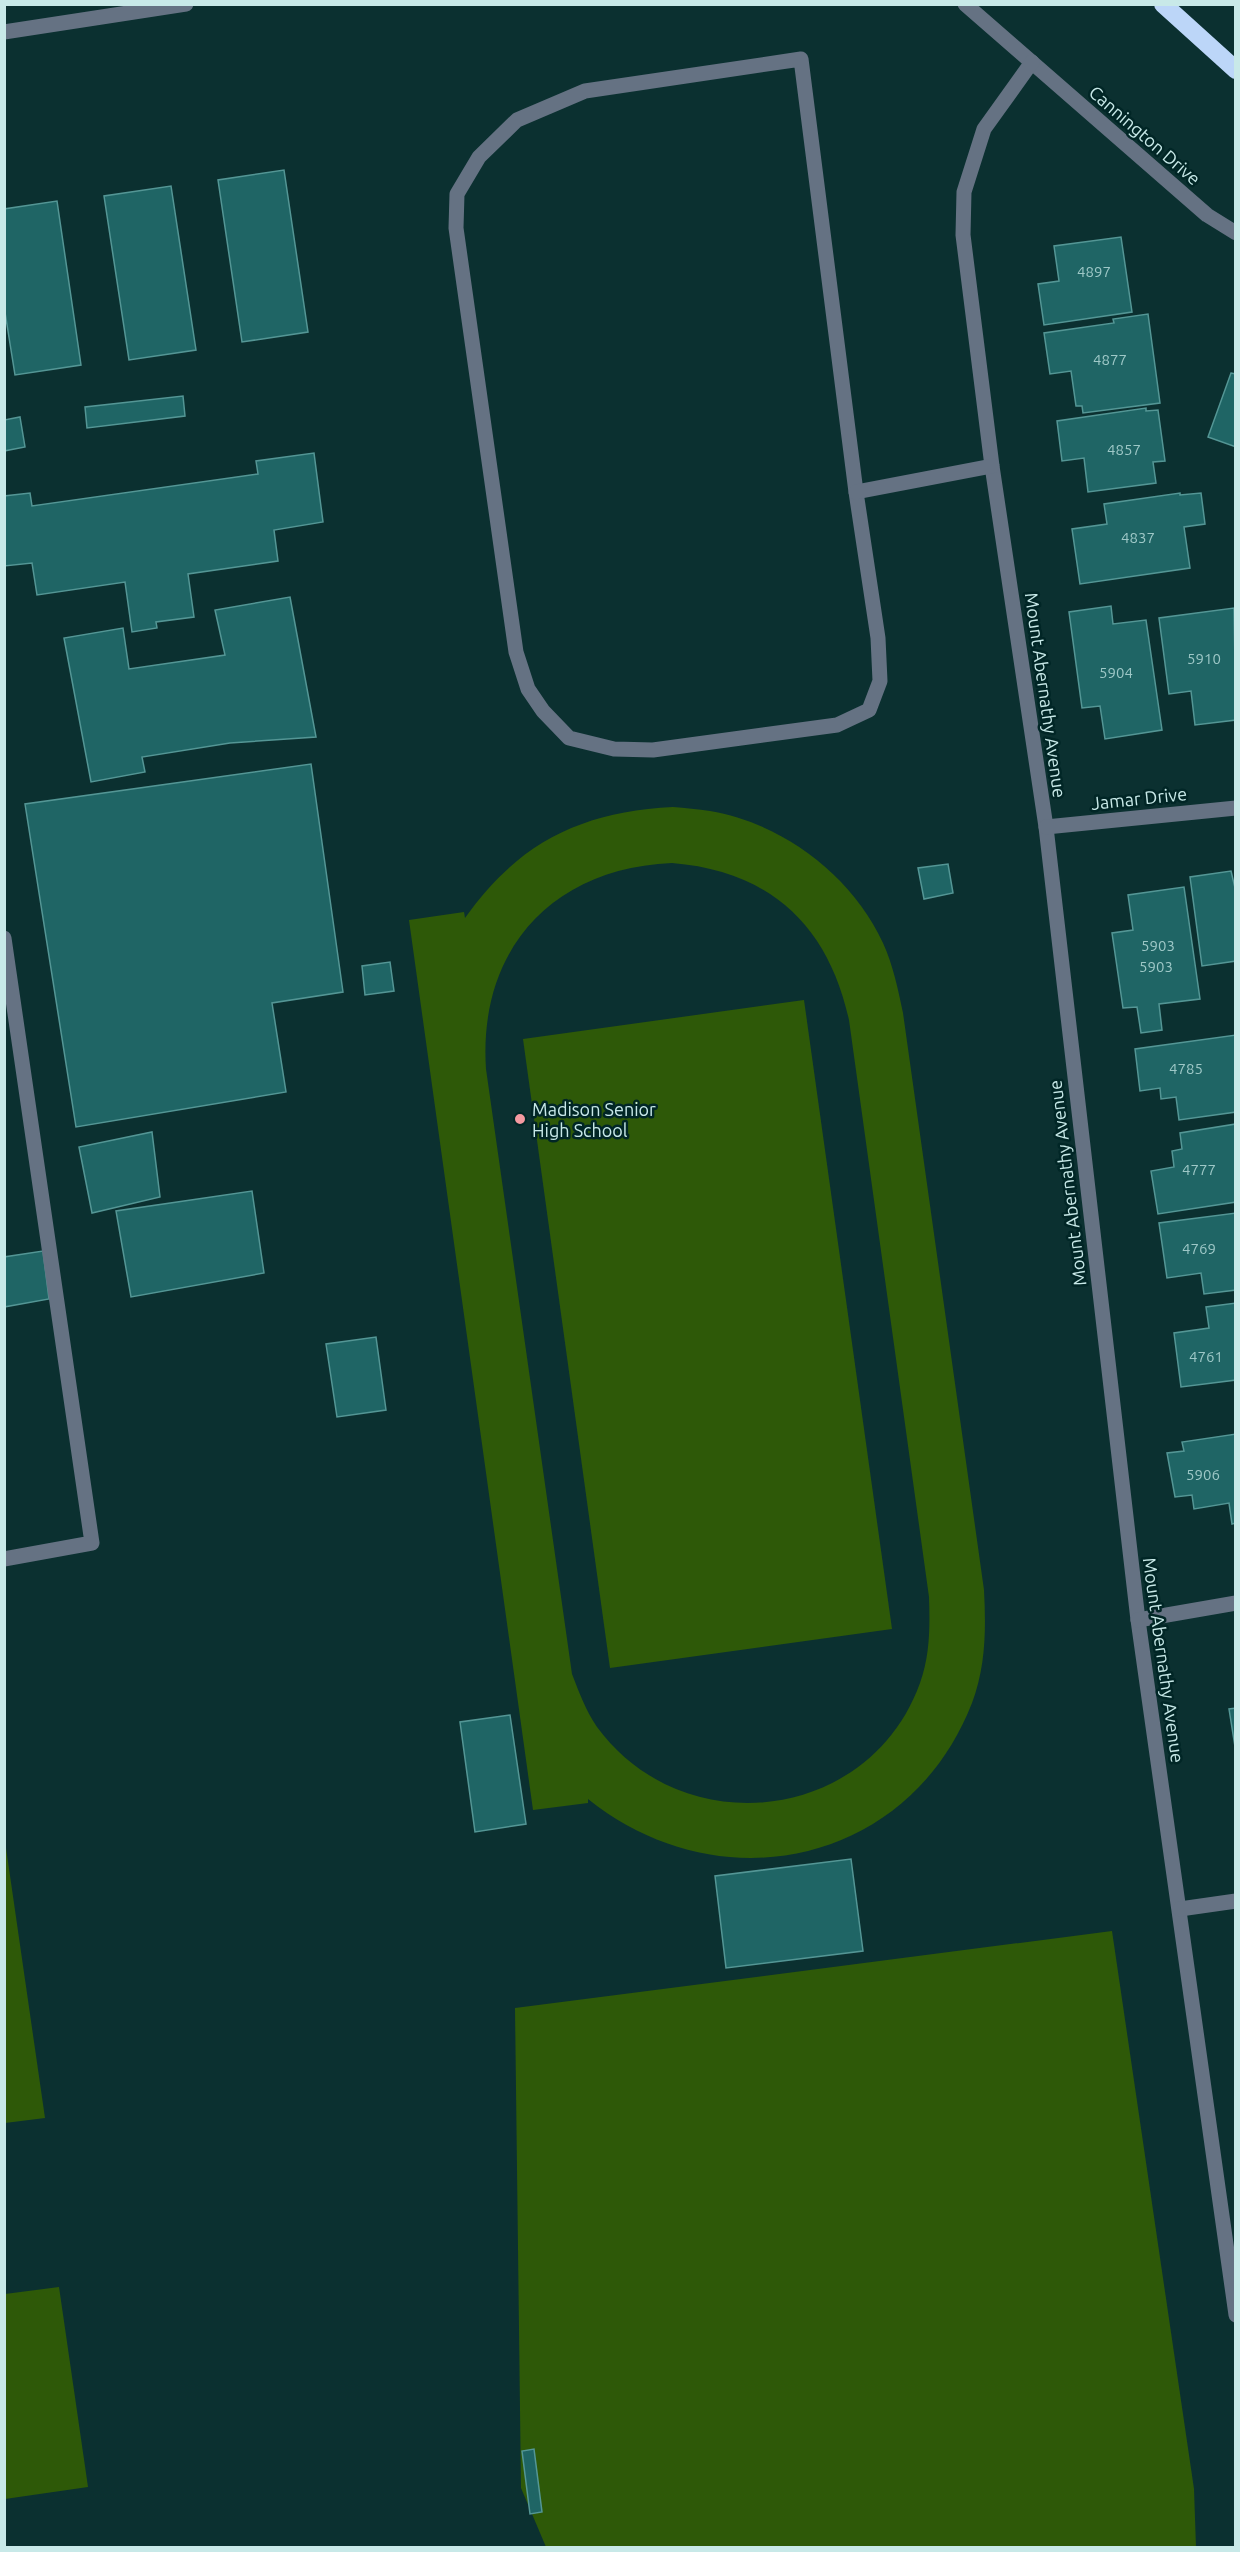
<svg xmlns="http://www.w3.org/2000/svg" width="1240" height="2552" font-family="Ubuntu,sans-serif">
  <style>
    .green { fill: #2e5908; fill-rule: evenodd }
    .building { fill: #1f6565; stroke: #549695; stroke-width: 1.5 }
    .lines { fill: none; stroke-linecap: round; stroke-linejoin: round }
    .minor { stroke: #657283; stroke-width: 15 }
    .highway { stroke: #bcd6f8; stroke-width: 18 }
    .poi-dot { fill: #f49aa1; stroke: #012626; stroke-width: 2 }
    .labels { text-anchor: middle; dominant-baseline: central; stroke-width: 5; stroke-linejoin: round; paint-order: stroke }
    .number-label { font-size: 15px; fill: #9ec8c7 }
    .street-label { font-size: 18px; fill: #c8e9e8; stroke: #012626 }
    .poi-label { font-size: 18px; fill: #c8e9e8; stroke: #012626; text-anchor: start }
  </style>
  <rect width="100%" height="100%" fill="#0b3030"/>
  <g class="green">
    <path d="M673,807C685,808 698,809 710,811C782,823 852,875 883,943C893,965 898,989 903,1013L984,1590C986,1628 986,1666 972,1703C909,1865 720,1905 588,1799V1803L533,1810L409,920L464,912L465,918C519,842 581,812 673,807ZM672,863C770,871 828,925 849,1020L929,1597C930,1627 930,1655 920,1683C870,1822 684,1845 597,1727C586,1711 579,1692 572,1674L486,1069C478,950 552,868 672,863Z"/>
    <path d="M804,1000L892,1629L610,1668L523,1039Z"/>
    <path d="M5,1841L45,2118L5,2123H4Z"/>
    <path d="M1112,1931L1194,2489L1196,2547H546L521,2488L515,2008Z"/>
    <path d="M59,2287L88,2487L5,2499V2294Z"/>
  </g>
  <g class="building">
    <path d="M284,170L308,332L242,342L218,180Z"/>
    <path d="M171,186L196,350L129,360L104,196Z"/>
    <path d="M57,201L81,365L15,375L4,306V209Z"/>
    <path d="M1121,237L1132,312L1044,325L1038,284L1059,281L1054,246Z"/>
    <path d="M1148,314L1160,403L1083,413L1082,406H1076L1071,371L1050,374L1044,333L1114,323L1113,319Z"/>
    <path d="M1231,373L1236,374V447L1208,437Z"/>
    <path d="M183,396L185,416L87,428L85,407Z"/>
    <path d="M1146,408V411L1158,410L1165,461L1153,462L1156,483L1088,492L1084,458L1062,461L1057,421Z"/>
    <path d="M20,417L25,447L4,451V420Z"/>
    <path d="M314,453L323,522L274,530L278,561L188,574L194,617L156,622L157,628L132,632L125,582L37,595L32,563L4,566V496L30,493L32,506L258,474L256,461Z"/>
    <path d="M1180,493V495L1201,493L1205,524L1184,527L1190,568L1080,584L1072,529L1107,524L1104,504Z"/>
    <path d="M290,597L316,737L230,743L142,757L145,772L91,782L64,638L123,628L129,669L225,655L215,610Z"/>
    <path d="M1111,606L1113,624L1146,620L1162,730L1105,739L1100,706L1082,708L1069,612Z"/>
    <path d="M1234,608L1236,720L1195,725L1191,691L1169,694L1159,618Z"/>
    <path d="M311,764L343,992L272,1003L286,1092L76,1127L25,804Z"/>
    <path d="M948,864L953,893L924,899L918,868Z"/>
    <path d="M1231,871L1236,892V961L1202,966L1190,877Z"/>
    <path d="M1184,887L1200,999L1159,1004L1162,1030L1141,1033L1137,1007L1123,1008L1112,933L1133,930L1128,895Z"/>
    <path d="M390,962L394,991L365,995L362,966Z"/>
    <path d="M1236,1035V1112L1179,1120L1176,1097L1161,1099L1160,1088L1140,1091L1135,1049Z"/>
    <path d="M1236,1124V1202L1158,1214L1151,1171L1174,1167L1172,1151L1182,1149L1180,1133Z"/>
    <path d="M152,1132L160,1197L92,1213L79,1147Z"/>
    <path d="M252,1191L264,1273L131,1297L116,1211Z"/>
    <path d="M1236,1213V1290L1204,1294L1201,1273L1167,1278L1159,1223Z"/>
    <path d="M43,1251L49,1299L4,1307V1257Z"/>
    <path d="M1236,1303V1380L1181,1387L1174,1333L1209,1328L1206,1307Z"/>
    <path d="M376,1337L386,1410L337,1417L326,1344Z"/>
    <path d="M1236,1434V1523L1232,1524L1229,1503L1194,1509L1192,1495L1175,1497L1167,1453L1184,1451L1182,1442Z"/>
    <path d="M1236,1708V1753L1229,1709Z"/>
    <path d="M510,1715L526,1824L475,1832L460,1722Z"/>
    <path d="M851,1859L863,1951L726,1968L715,1876Z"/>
    <path d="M534,2449L542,2512L530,2514L522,2451Z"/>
  </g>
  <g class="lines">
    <g class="minor">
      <path d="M965,4L1207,215L1236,233"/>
      <path d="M4,32L186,4"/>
      <path d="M801,59L856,492L878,638L880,681L869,710L837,725L653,750L614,749L569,738L543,711L528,689L516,652L456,228L457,194L479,157L517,120L585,91Z"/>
      <path d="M1032,62L984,129L964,192L963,235L992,466L1046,827L1138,1620L1236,2315"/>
      <path d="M856,492L992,466"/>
      <path d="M1046,827L1236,808"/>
      <path d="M4,938L92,1543L4,1559"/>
      <path d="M1138,1620L1236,1603"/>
      <path d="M1180,1909L1236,1901"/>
    </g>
    <path class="highway" d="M1163,4L1236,70"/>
  </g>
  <circle class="poi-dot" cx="520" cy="1119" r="6"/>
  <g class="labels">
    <g class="number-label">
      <text x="1094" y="271">4897</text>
      <text x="1110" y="359">4877</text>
      <text x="1124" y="449">4857</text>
      <text x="1138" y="537">4837</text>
      <text x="1204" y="658">5910</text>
      <text x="1116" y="672">5904</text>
      <text x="1158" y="945">5903</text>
      <text x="1156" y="966">5903</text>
      <text x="1186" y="1068">4785</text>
      <text x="1199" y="1169">4777</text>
      <text x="1199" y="1248">4769</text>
      <text x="1206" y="1356">4761</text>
      <text x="1203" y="1474">5906</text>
    </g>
    <g class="street-label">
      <text transform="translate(1145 135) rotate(41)">Cannington Drive</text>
      <text transform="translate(1046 695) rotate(82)">Mount Abernathy Avenue</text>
      <text transform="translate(1139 798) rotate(-6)">Jamar Drive</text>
      <text transform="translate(1067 1183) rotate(-97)">Mount Abernathy Avenue</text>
      <text transform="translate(1164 1660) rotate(82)">Mount Abernathy Avenue</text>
    </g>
    <g class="poi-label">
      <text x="532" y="1109">Madison Senior<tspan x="532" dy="21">High School</tspan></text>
    </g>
  </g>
  <rect width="1240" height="2552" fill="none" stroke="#c8e9e8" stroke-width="12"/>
</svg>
